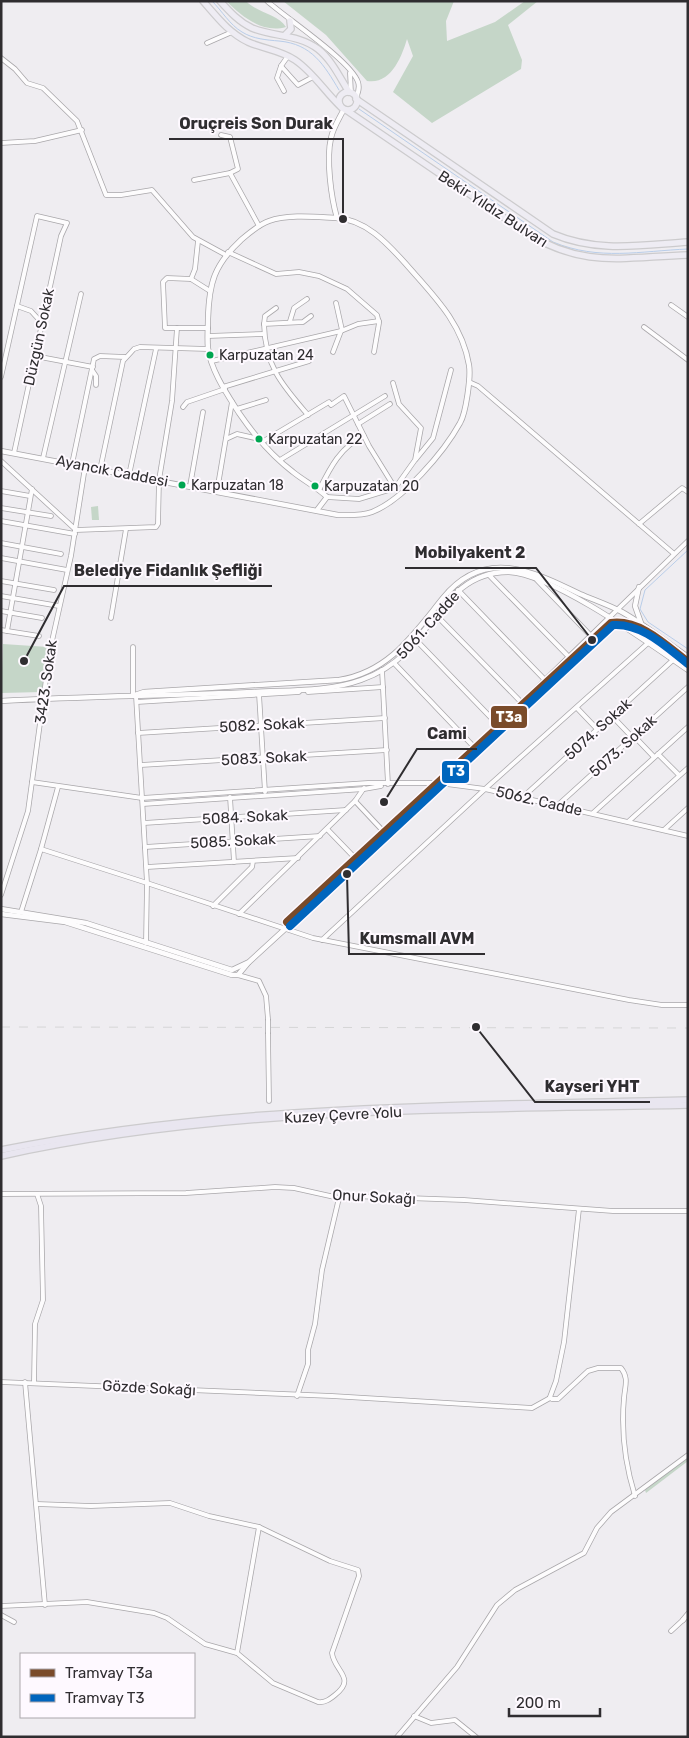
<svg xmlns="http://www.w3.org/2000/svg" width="689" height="1738" font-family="Rubik,sans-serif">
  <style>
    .green { fill: #c5d6c8 }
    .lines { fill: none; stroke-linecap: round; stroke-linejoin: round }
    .stream { stroke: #b9cde9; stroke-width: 1 }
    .minor-casing { stroke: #a9a7aa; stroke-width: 5.5 }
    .tertiary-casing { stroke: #a9a7aa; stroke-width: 6 }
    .primary-casing { stroke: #cccbcd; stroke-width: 8 }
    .trunk-casing { stroke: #cccbcd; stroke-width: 8 }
    .minor { stroke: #fdfcfd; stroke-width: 4 }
    .tertiary { stroke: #fdfcfd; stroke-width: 4.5 }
    .primary { stroke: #eeecf3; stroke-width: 5.5 }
    .trunk { stroke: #e9e6f0; stroke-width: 5.5 }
    .rail { stroke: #d6d6d7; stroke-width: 1; stroke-dasharray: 9 9; stroke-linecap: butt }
    .minor-bridge-casing { stroke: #a9a7aa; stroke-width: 5.5; stroke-linecap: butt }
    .minor-bridge { stroke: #fdfcfd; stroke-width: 4 }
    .tram-1-casing { stroke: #fef9ff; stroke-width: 11 }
    .tram-2-casing { stroke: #fef9ff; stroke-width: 11 }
    .tram-1 { stroke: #7a4b2a; stroke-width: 8 }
    .tram-2 { stroke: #0065bd; stroke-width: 8 }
    .bus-dot { fill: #00a651; stroke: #fef9ff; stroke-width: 2 }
    .labels { text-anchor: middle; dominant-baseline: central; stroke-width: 4; stroke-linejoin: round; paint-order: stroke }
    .bus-label { font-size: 14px; fill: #2f2d30; stroke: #fef9ff; text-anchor: start }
    .street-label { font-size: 15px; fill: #2f2d30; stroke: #fef9ff }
    .leader { fill: none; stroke: #2f2d30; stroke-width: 2 }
    .callout-dot { fill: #2f2d30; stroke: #fef9ff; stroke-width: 2 }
    .callout-label { font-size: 16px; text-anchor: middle; font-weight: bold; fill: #2f2d30; stroke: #fef9ff; stroke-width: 4; stroke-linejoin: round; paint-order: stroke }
    .line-badge { stroke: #fef9ff; stroke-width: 2 }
    .badge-label { font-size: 14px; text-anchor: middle; font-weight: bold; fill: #fff }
  </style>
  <rect width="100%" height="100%" fill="#efedf1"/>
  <g class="green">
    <path d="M226,1H246C257,13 278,14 286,27C262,34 242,16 226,1Z"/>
    <path d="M283,1H454L446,21L447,41L495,22L525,1H538L508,25L522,60L521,69L432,123L393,92L413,56L407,39C402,56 391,85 367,81L326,35Z"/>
    <path d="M98,506L99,520H92L91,507Z"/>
    <path d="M3,644L48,647L42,692L1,693Z"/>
    <path d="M688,1457V1461L646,1493L645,1490Z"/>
  </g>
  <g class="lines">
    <g class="stream">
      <path d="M212,1C222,11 230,25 242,32C253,39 267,40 279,41C312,44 324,65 339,90"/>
      <path d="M359,109L553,242C599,261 640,251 688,249"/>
      <path d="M688,550L645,590L640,609L648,622L688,649"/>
    </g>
    <g class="minor-casing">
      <g id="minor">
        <path d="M267,1C286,18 351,61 358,82C360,88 358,93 356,98"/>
        <path d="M207,43L232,32"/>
        <path d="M288,56L281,66L298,85L313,77"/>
        <path d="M1,58L15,69L27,83L43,88L77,121L106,195H121L152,190L193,237L226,255"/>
        <path d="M281,66L277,78L284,91"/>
        <path d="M350,73L351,93"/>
        <path d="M1,143L35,141L82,130"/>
        <path d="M230,173L259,226"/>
        <path d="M194,180L230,173L238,169L230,137L221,135"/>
        <path d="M198,241L195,269L191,279L167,278L163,282L165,328H208"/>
        <path d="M228,252L276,274L299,272L319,276L347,289L377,315L379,323L374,352"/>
        <path d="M191,279L210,291"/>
        <path d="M336,303L342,330"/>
        <path d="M671,305L688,317"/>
        <path d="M17,306L31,311L42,323"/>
        <path d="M290,321L294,308L307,299"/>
        <path d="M264,324L265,316L276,308"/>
        <path d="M644,327L688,360"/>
        <path d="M208,336L264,334"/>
        <path d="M333,352L341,331"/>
        <path d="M35,356L93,367"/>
        <path d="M212,361L341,331L358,324L379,321"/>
        <path d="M92,370L96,376V385"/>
        <path d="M1,377L37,216L67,223L61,236L14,453"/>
        <path d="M469,382L478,386L673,553"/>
        <path d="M223,387L309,361"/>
        <path d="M183,407L187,402L225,389"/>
        <path d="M237,409L266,400"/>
        <path d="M308,415C282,385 265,366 264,324L303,322L311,316"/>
        <path d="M358,424L390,404"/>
        <path d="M226,439L237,434L259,439"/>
        <path d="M262,442L329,402L331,405L344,396L369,446L395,488"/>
        <path d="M43,458L81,294"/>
        <path d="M416,459L433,438L451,370"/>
        <path d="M280,460L385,396"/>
        <path d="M1,461L76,530L156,527L158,524L159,480L172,401L177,328"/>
        <path d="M72,464L94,359L100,356L125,357"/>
        <path d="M100,470L123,361L134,349L140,347L208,349"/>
        <path d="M129,475L156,349"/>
        <path d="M190,486L203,412"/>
        <path d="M319,490C330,468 341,446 364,436"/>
        <path d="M1,491L30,496"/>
        <path d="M217,491L232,402"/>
        <path d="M327,497L359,499L395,488L415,460L421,428L399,404L393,383"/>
        <path d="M1,508L51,516"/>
        <path d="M1,521L75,534"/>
        <path d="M639,524L682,488L688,492"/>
        <path d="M1,543L61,554"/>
        <path d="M1,558L67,570"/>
        <path d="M489,575L569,657"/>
        <path d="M537,580L591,636"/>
        <path d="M1,581L54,590"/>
        <path d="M458,590L545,680"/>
        <path d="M1,596L59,606"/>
        <path d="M1,611L42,618"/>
        <path d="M436,615L522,703"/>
        <path d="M111,618L126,529"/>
        <path d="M1,630L39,636"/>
        <path d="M7,631L32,489"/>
        <path d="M416,640L498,725"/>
        <path d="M133,647V696"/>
        <path d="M394,663L475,748"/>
        <path d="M382,670L388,784"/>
        <path d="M308,692L383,687"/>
        <path d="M259,694L265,792"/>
        <path d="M136,696L147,883L313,938L629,1000L662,1005H688"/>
        <path d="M137,702L299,692"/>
        <path d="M577,708L597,729"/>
        <path d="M612,716L632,737"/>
        <path d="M138,733L385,718"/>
        <path d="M634,736L654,757"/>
        <path d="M658,754L679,775"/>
        <path d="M141,765L387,750"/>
        <path d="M32,782L142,798L368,783H439L485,789L688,836"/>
        <path d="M230,797L234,862"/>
        <path d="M523,797L673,660"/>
        <path d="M355,801L383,831"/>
        <path d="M143,804L364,789L381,786"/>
        <path d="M558,805L688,687"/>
        <path d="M593,813L688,727"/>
        <path d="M629,821L688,768"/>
        <path d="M144,823L346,810"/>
        <path d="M327,829L354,857L475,748L688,541"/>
        <path d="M665,829L688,808"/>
        <path d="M145,847L320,836"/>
        <path d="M41,849L147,883L146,943"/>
        <path d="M147,867L298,858"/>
        <path d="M1,895L28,811L50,650L71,556L85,467"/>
        <path d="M213,906L252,867L253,861"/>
        <path d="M21,912L41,849L58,787"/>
        <path d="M239,914L355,801L364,788"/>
        <path d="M322,940L485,789L648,643"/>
        <path d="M238,975L259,981L266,996L268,1019"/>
        <path d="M268,1034L269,1101"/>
        <path d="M1,1194L186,1193L275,1187L294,1188L339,1198L351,1196L464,1200L613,1211H688"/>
        <path d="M579,1209L564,1342L556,1381L550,1397L552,1399H558L588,1371L598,1368H621C629,1378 625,1386 624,1398C621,1431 625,1464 635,1496"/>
        <path d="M1,1382L332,1396L532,1408L550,1398"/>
        <path d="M25,1382L45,1605"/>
        <path d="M34,1382L35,1324L43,1300L41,1206L37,1194"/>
        <path d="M297,1396L308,1364V1350L315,1324L322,1270L339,1198"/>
        <path d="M1,1606L87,1602L154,1613L167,1618L205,1644L237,1653L273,1683L318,1702C325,1703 330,1699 335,1695C357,1678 334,1671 332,1653L359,1576L358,1570L330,1561L259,1527L209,1516L170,1503L91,1506L37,1504"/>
        <path d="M1,1615L14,1622"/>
        <path d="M671,1631L683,1620"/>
        <path d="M237,1653L259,1527"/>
        <path d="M414,1716L431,1723L455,1720L476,1737"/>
        <path d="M397,1737L457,1667L497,1605L515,1590L584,1553L597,1528L611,1512L688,1455"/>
      </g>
    </g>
    <g class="tertiary-casing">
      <g id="tertiary">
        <path d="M337,218C331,197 326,159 331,138C333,128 339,119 344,109"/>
        <path d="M1,451L338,515C350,515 361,516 372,512C403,500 444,452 460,423C466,413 471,377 469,365C462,322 432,294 405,263C387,243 365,219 336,218C316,217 288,214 269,221C258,225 249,233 241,240C214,265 209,283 208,319C208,328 207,339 208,348C211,371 227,394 239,413C254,435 272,456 293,472C304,481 317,487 327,497L317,510"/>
        <path d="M639,587L635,606L641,623"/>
        <path d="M135,695L144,692L339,680C389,672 413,635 443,598C484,547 533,571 580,594C594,600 609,605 622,612C645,625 666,642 688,657"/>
        <path d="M1,701C85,696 168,696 252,692C287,690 328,692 361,680C378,674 393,665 406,652C437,620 456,571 509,572C553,574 650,644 688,670"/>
        <path d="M1,909L86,923L232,970L249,962L285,929"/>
        <path d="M1,914L65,922L232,975H238L248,963"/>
        <path d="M683,1620L688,1614"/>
      </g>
    </g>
    <g class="primary-casing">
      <g id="primary">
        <path d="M203,1C217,17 229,33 248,42C264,49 280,50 295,60C313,72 325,92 341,107"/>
        <path d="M220,1C230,12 239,22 252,28C274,37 298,34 318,49C332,60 340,78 349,92"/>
        <path d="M285,35L291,29L290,21"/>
        <circle cx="348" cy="101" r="9"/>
        <path d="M356,99L553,234C598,253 641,245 688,242"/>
        <path d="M346,110L525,232C584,269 622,257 688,255"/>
      </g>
    </g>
    <g class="trunk-casing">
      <g id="trunk">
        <path d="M1,1150C228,1104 458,1106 688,1100"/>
        <path d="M1,1156C226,1106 459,1110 688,1105"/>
      </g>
    </g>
    <use href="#minor" class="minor"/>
    <use href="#tertiary" class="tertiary"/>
    <use href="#primary" class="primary"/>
    <use href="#trunk" class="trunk"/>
    <path class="rail" d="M1,1027L688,1028"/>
    <g class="minor-bridge-casing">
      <path id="minor-bridge" d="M268,1019V1034"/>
    </g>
    <use href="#minor-bridge" class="minor-bridge"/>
    <g class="tram-1-casing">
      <path id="tram-1" d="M287,922L611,623C640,619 666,645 688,662"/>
    </g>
    <g class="tram-2-casing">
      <path id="tram-2" d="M290,926L613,625C642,623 666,647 688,664"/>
    </g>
    <use href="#tram-1" class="tram-1"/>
    <use href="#tram-2" class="tram-2"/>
  </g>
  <g class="bus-dot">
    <circle cx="210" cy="355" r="4.5"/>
    <circle cx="259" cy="439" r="4.5"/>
    <circle cx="182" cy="485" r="4.5"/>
    <circle cx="315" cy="486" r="4.5"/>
  </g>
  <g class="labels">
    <g class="bus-label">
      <text x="219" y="355">Karpuzatan 24</text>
      <text x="268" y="439">Karpuzatan 22</text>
      <text x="191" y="485">Karpuzatan 18</text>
      <text x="324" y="486">Karpuzatan 20</text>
    </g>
    <g class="street-label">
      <text transform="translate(493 209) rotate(33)">Bekir Yıldız Bulvarı</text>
      <text transform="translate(39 337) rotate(-78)">Düzgün Sokak</text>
      <text transform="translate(112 471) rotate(11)">Ayancık Caddesi</text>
      <text transform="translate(428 625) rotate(-48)">5061. Cadde</text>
      <text transform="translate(46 682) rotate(-82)">3423. Sokak</text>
      <text transform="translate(262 725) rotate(-3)">5082. Sokak</text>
      <text transform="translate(598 729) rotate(-42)">5074. Sokak</text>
      <text transform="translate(623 746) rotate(-42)">5073. Sokak</text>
      <text transform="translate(264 758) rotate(-3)">5083. Sokak</text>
      <text transform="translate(539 801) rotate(13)">5062. Cadde</text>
      <text transform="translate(245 817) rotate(-3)">5084. Sokak</text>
      <text transform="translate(233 841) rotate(-3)">5085. Sokak</text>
      <text transform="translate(343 1115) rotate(-3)">Kuzey Çevre Yolu</text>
      <text transform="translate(374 1197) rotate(3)">Onur Sokağı</text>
      <text transform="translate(149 1388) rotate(3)">Gözde Sokağı</text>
    </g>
  </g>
  <path class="leader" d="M343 219L343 139H169M592 640L536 568H405M24 661L64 586H272M384 802L417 749H477M347 874L349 954H485M476 1027L535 1102H650"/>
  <g class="callout-dot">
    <circle cx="343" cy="219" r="5"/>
    <circle cx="592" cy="640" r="5"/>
    <circle cx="24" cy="661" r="5"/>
    <circle cx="384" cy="802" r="5"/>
    <circle cx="347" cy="874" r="5"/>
    <circle cx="476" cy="1027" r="5"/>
  </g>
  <g class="callout-label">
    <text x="256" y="129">Oruçreis Son Durak</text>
    <text x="470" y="558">Mobilyakent 2</text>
    <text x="168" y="576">Belediye Fidanlık Şefliği</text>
    <text x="447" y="739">Cami</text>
    <text x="417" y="944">Kumsmall AVM</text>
    <text x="592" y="1092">Kayseri YHT</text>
  </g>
  <g class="line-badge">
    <rect x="490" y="705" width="38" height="24" rx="5" fill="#7a4b2a"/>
    <rect x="441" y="760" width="29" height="24" rx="5" fill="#0065bd"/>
  </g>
  <g class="badge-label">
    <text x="509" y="722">T3a</text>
    <text x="456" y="776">T3</text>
  </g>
  <rect width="689" height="1738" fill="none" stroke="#2f2d30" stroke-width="5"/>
  <rect x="20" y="1653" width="175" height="65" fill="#fef9ff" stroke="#aba7ac"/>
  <rect x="30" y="1669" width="25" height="8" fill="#7a4b2a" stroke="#aba7ac"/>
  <text x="65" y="1678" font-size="15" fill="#2f2d30">Tramvay T3a</text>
  <rect x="30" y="1694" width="25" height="8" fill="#0065bd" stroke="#aba7ac"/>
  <text x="65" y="1703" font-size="15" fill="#2f2d30">Tramvay T3</text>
  <path d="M509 1708v8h91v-8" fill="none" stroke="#2f2d30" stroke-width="2.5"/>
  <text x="516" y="1708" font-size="15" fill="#2f2d30" stroke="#fef9ff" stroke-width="4" paint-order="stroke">200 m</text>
</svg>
